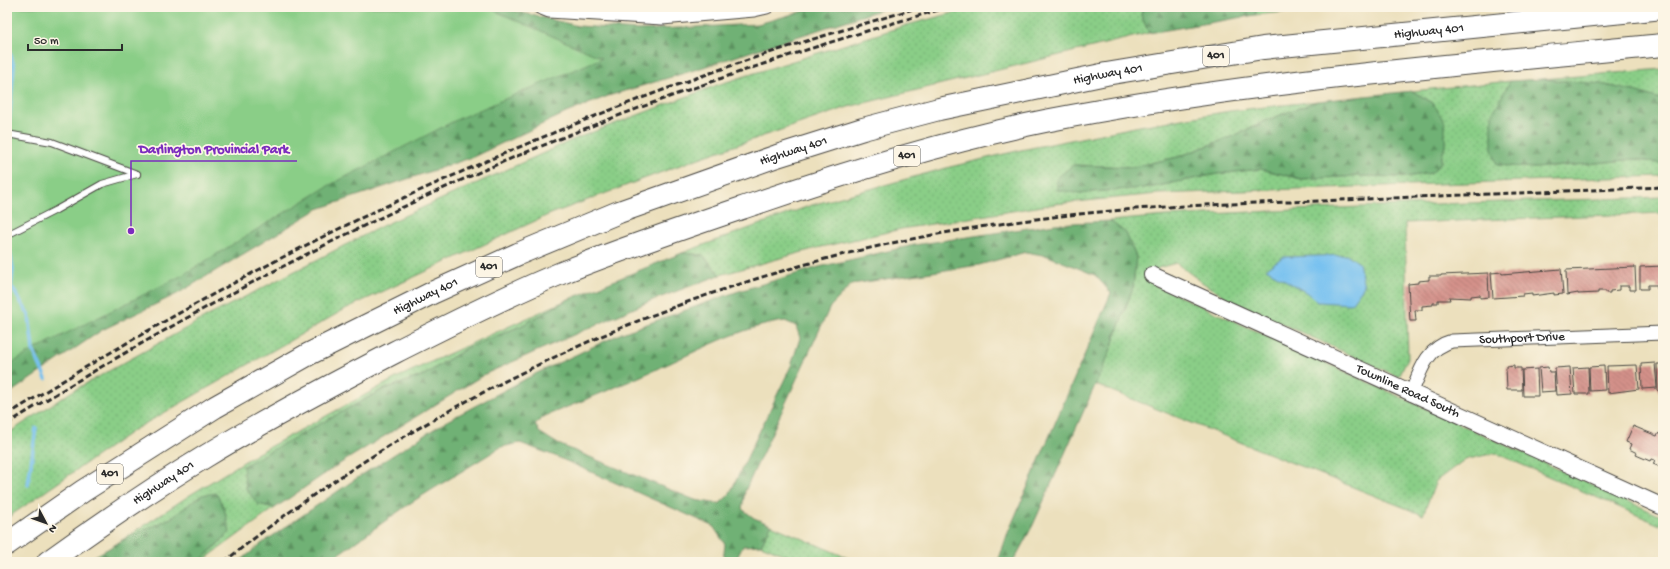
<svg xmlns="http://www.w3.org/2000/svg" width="1670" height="569" font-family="'Gochi Hand',sans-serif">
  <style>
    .grass { fill: url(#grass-dots); stroke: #5a7c59 }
    .forest { fill: url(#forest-firs); stroke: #4d6e50; fill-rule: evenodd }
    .green { fill: #8ace87; stroke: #5a7c59 }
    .water { fill: #77c1f0; stroke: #51768e }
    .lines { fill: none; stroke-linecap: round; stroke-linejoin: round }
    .stream { stroke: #77c1f0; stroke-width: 3.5 }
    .building { fill: url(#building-back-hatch) }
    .service-casing { stroke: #484641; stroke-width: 8 }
    .minor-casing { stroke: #484641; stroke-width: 15 }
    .tertiary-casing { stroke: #484641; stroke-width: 18 }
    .motorway-casing { stroke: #484641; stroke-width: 24 }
    .service { stroke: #fff; stroke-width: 6 }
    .minor { stroke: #fff; stroke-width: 13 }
    .tertiary { stroke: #fff; stroke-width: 16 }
    .motorway { stroke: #fff; stroke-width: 22 }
    .rail { stroke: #2b2b2b; stroke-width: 3; stroke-dasharray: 6 3; stroke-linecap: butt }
    .labels { text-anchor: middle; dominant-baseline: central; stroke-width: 3.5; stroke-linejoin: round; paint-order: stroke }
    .shield { fill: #fcf5e5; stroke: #6a6863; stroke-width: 1 }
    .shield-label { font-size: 12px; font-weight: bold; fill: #2b2b2b }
    .street-label { font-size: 13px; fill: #2b2b2b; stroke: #fcf5e5 }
    .leader { fill: none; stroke: #7b2cbf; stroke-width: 1.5 }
    .callout-dot { fill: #7b2cbf; stroke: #fcf5e5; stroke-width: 1.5 }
    .callout-label { font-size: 14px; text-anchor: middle; font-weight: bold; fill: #7b2cbf; stroke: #fcf5e5; stroke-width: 3.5; stroke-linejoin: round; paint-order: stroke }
  </style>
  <defs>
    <pattern id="grass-dots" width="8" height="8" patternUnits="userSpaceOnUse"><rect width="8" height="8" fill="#8ace87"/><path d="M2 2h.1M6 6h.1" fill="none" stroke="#77b175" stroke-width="1.8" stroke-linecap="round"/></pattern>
    <pattern id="forest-firs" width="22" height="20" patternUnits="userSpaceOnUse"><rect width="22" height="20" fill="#6fb174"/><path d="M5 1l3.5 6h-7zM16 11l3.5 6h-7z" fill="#5b905f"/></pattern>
    <pattern id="building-back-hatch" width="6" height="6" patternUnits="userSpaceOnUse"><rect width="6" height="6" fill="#d4918a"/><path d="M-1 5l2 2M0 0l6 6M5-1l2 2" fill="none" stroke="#ac7771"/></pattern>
  </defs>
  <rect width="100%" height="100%" fill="#fcf5e5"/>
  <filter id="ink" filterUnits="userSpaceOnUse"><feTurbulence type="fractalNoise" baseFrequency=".025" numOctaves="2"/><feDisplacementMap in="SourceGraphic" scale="8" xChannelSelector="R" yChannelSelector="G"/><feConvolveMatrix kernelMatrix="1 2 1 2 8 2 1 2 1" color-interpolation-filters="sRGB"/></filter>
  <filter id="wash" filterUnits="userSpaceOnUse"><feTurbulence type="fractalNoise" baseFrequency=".012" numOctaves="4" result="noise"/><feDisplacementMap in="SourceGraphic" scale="16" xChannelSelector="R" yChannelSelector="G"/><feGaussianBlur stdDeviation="0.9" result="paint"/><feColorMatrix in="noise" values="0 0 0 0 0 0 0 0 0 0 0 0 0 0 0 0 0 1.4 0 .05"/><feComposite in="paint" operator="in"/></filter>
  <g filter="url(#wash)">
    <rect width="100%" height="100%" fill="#ece0bd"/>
    <g class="grass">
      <path d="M976,7H1143L1141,15L1149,33L848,107L699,158L548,215L347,308L134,430L7,518V434L71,392L208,316L384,225L577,138L720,84L907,25Z"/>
      <path d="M1258,7H1333L1255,15Z"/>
      <path d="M1663,69V100L1637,92L1601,84L1541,79Z"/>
      <path d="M1510,81L1502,98L1497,165L1534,168L1587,164L1634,159L1663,164V176L1157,194L1055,204L901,229L817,248L720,275L703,255L682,253L812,205L950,167L1021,150L1140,126L1230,111L1318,101L1270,119L1231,137L1178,157L1133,167L1073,165L1079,193L1153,187L1217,174L1261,169L1301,179L1358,176L1405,177L1431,173L1440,163L1445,146L1433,103L1412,91Z"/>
      <path d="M1663,197V213L1405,223L1408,358L1399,377L1232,301L1203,283L1176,263L1158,268L1153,284L1663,517L1660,525L1495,453L1464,460L1436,481L1423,515L1094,384L1109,354L1133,287L1136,257L1126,234L1110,221L1166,216L1404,205Z"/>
      <path d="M569,299L521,326L467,348L424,375L380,391L321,424L258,504L275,508L201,562H199L230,532L202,495L171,518L113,546L190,495L258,453L398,377Z"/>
      <path d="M771,525L857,562H802L761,545Z"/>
    </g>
    <g class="forest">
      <path d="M7,7H499L578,26L639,30L758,24L818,7H889L688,72L608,96L566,113L473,157L318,209L177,294L102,330L7,395Z"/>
      <path d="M1143,7H1258L1255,15L1149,33L1141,15Z"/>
      <path d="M1541,79L1601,84L1637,92L1663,100V164L1634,159L1587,164L1534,168L1497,165L1492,149V115L1510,81Z"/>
      <path d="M1412,91L1433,103L1445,123V146L1440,163L1432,173L1405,177L1358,176L1301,179L1261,169L1217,174L1153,187L1079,193L1057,190V178L1073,165L1133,167L1178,157L1231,137L1270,119L1318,101Z"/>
      <path d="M1110,221L1126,233L1136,257L1133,287L1109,354L1033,525L1013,562H998L1007,535L1111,293L1095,275L1048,256L1026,252L979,265L852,284L830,307L745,491L742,509L754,518L771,525L761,545L743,546L735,562H723L725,544L713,526L555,456L520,443L501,447L412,502L327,562H239L261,544L357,478L445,422L535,374L622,333L736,292L819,267L914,245L1055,224ZM785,321L796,326L800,338L791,366L729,495L719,504L695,500L558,444L539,432L535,424L545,416C582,401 620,386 657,369C698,351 740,327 785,321Z"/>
      <path d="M682,253L703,255L720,275L648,302L485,374L336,466L275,508L258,504L246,489L243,466L380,391L424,375L467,348L521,326L569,299Z"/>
      <path d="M216,493L224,508L230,532L199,562H84L131,536L171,518L202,495Z"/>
    </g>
    <path class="green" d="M7,7H486L602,58L460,118L328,186L181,276L39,347L7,366Z"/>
    <path class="water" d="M1348,255L1359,263L1364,286L1351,304L1318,302L1307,293L1266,269L1283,257Z"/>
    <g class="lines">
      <g class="stream">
        <path d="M7,43L14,66L7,142"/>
        <path d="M7,237L13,269L11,286L29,315L33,350L46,379"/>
        <path d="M28,485L36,428"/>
      </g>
    </g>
    <g id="blocks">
      <g class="building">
        <path d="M1663,266V289H1657V285H1648V289H1640V267Z"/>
        <path d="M1635,267L1636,290H1629V286H1619V290L1610,291V293H1606V291H1598V293L1578,294V293L1567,295L1566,270Z"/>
        <path d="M1561,269L1563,294L1554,295V293L1532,296V293L1523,294V296L1493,298L1491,273L1502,272V274Z"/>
        <path d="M1488,273L1489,297L1480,298V295L1471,296V298L1449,297L1450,300H1438V303H1433V305L1422,306V310H1415L1416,321H1410L1408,284L1418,283V281L1429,280V276H1441V275Z"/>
        <path d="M1655,363L1657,388L1642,389L1641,364Z"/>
        <path d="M1657,364H1663V391H1658Z"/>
        <path d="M1514,365V368H1521L1522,390H1507L1506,366Z"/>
        <path d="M1637,365L1639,389L1608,393L1607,366Z"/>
        <path d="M1604,366L1605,390L1590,391L1589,367Z"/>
        <path d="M1548,367L1549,372H1554L1555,391L1541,392L1539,368Z"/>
        <path d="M1570,367L1572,394L1557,395L1555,368Z"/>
        <path d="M1588,367L1589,394H1575L1573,368Z"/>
        <path d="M1537,369L1538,396H1523L1522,370Z"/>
        <path d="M1633,426L1657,436L1659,433L1663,434V468L1653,464L1655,460L1651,459L1650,461L1636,455L1637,453L1629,449L1631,444L1626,442Z"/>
      </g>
    </g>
  </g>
  <g filter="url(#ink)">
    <use href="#blocks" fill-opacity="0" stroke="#484641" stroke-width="1"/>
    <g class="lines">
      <g class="service-casing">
        <g id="service">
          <path d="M7,134L52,142L137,174"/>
          <path d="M7,235L56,210L102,184L137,174"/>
        </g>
      </g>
      <g class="minor-casing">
        <g id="minor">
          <path d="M539,7L549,11L662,18L754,10L767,7"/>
          <path id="s1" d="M1411,394C1420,372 1426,348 1452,341L1663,333"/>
        </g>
      </g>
      <g class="tertiary-casing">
        <g id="tertiary">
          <path id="s2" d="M1152,275L1663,507"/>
        </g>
      </g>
      <g class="motorway-casing">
        <g id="motorway">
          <path id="s3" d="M7,544L83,491L215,407L309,354L434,292L518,254L619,212L777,156L863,129L939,109L1106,74L1263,48L1663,8"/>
          <path id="s4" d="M48,562C99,525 152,489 206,456C267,419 331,385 395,352C449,325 503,297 559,274C623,248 689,226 754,204C850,171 947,141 1045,121C1249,81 1456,65 1663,45"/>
        </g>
      </g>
      <use href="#service" class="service"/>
      <use href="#minor" class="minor"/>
      <use href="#tertiary" class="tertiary"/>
      <use href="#motorway" class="motorway"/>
      <g class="rail">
        <path d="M7,415C128,340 253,269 382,208C502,152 626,101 751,59C807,40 864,24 920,7"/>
        <path d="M7,424C164,326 328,238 498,164C645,102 796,50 949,7"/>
        <path d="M224,562C411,411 645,298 879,246C936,233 995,224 1053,217C1141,206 1230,204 1319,201C1434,196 1548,192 1663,187"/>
      </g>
    </g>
  </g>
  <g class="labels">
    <g class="shield">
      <rect x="1203" y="46" width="26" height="20" rx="3"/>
      <rect x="894" y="146" width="26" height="20" rx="3"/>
      <rect x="476" y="257" width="26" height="20" rx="3"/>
      <rect x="97" y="464" width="26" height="20" rx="3"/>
    </g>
    <g class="shield-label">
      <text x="1216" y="56">401</text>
      <text x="907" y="156">401</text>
      <text x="489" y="267">401</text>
      <text x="110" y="474">401</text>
    </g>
    <g class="street-label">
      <text stroke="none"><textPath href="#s3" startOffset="1531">Highway 401</textPath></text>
      <text stroke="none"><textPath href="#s3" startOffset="1207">Highway 401</textPath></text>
      <text stroke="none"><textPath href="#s3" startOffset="883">Highway 401</textPath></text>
      <text stroke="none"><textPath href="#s3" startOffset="487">Highway 401</textPath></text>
      <text stroke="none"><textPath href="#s1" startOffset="140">Southport Drive</textPath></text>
      <text stroke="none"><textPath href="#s2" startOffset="281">Townline Road South</textPath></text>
      <text stroke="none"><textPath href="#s4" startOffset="140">Highway 401</textPath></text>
    </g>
  </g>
  <path class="leader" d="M131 231L131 161H297"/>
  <circle class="callout-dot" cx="131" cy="231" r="4"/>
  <g class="callout-label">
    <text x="214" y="153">Darlington Provincial Park</text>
  </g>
  <rect width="1670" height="569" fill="none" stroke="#fcf5e5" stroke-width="24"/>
  <g transform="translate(46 523) rotate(131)" stroke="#fcf5e5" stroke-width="3" paint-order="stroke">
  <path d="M0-3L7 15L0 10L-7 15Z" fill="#2b2b2b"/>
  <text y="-6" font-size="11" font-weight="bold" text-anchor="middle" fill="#2b2b2b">N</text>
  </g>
  <path d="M28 44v6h94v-6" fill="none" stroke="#2b2b2b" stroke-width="2"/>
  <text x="34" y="44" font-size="12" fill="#2b2b2b" stroke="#fcf5e5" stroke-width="3" paint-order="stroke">50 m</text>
</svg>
